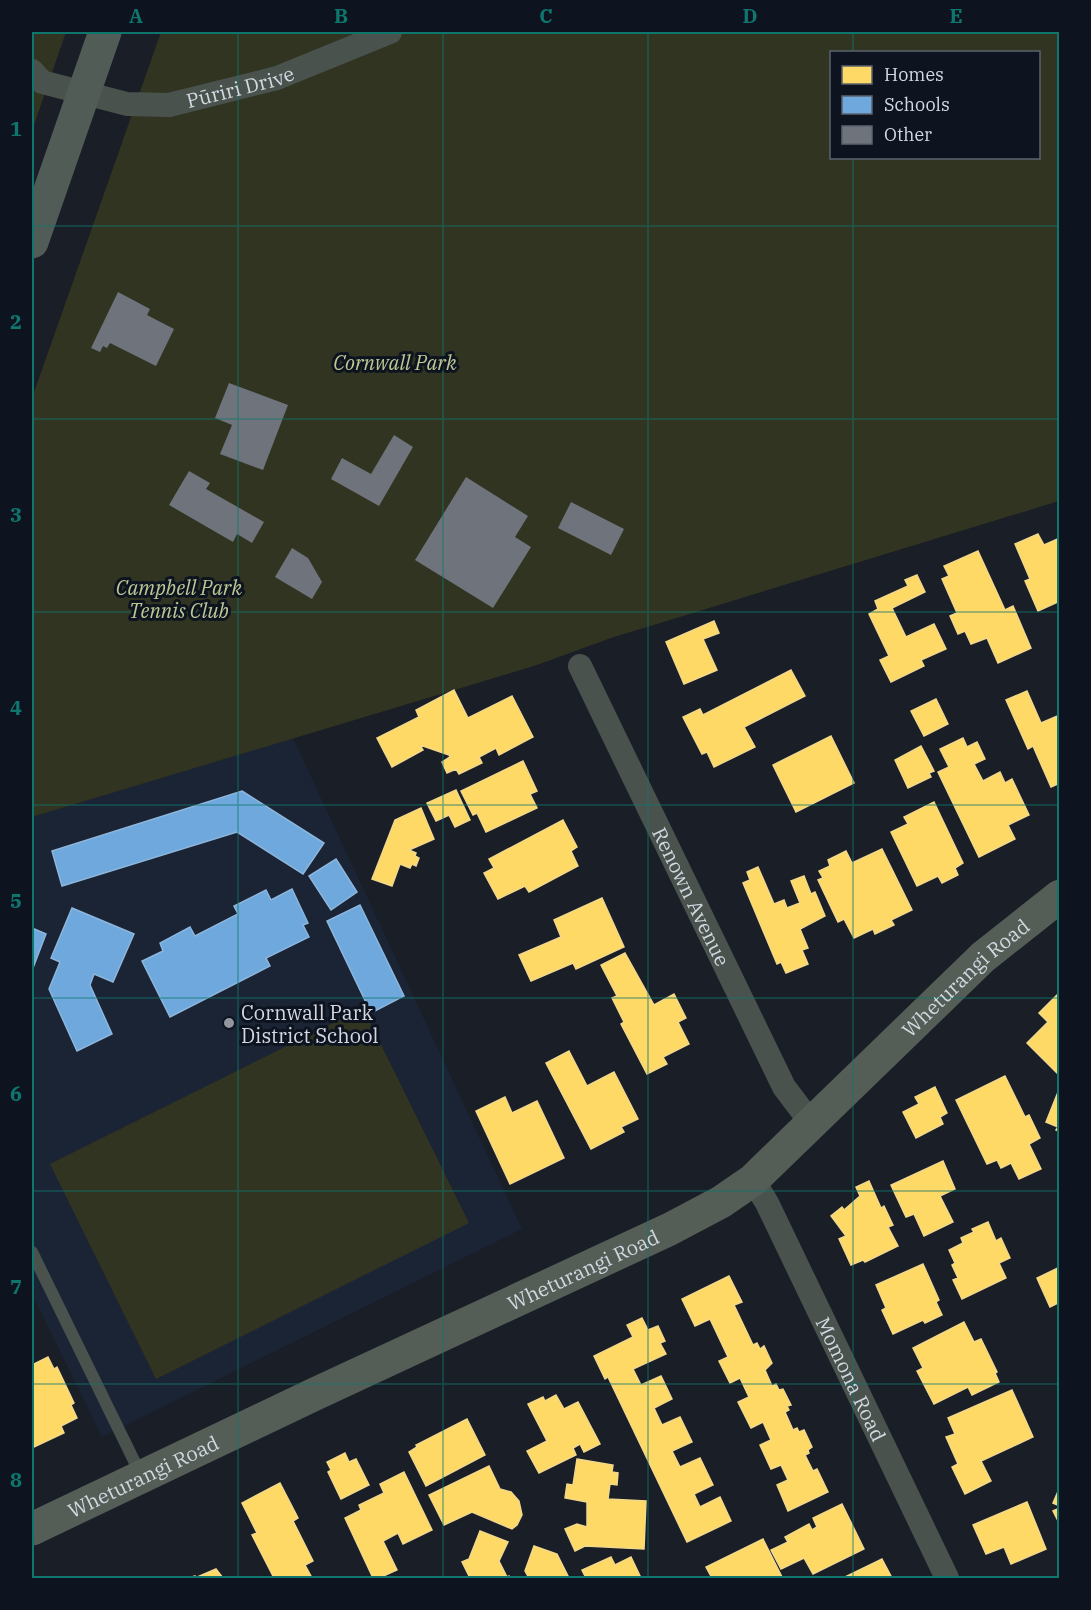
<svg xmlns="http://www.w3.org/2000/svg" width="1091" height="1610" font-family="'IBM Plex Serif',serif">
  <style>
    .built { fill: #1b2435 }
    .green { fill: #303421; fill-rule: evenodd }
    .homes { fill: #ffd966; stroke: #f2d88b; stroke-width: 1.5 }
    .schools { fill: #6fa8dc; stroke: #8db6dd; stroke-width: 1.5 }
    .building { fill: #6f747c }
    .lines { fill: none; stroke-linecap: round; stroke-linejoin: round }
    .lane { stroke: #4a524d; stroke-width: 12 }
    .street { stroke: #4a524d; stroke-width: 24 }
    .secondary { stroke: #545e57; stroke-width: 33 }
    .primary { stroke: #515c57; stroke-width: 33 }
    .grid { fill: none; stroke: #0f766e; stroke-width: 1.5; stroke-opacity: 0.55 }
    .poi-dot { fill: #92969f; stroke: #0d1420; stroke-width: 2 }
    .labels { text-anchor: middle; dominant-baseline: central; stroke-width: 6; stroke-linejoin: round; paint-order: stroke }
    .street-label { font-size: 20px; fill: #d2d7e0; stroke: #0d1420 }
    .park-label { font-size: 20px; font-style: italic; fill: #bec893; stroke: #0d1420 }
    .poi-label { font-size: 20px; fill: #d2d7e0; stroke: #0d1420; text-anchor: start }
    .neatline { fill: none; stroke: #0f766e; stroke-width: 2 }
    .grid-label { font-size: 20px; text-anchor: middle; font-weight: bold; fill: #0f766e }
  </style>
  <rect width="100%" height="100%" fill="#1a1e26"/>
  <path class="built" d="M293,738L522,1229L102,1437L32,1294V817Z"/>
  <g class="green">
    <path d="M32,32H66L32,131Z"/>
    <path d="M161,32H1059V501L611,638L537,665L32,817V398ZM832,52H1038V158H832Z"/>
    <path d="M363,1008L469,1223L156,1379L50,1164Z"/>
  </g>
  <g class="homes">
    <path d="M1038,534L1044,545L1060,538V601L1038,611L1025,581L1030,579L1015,544Z"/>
    <path d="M978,551L1005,610L1013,606L1031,648L998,663L987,638L971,644L965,631L958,634L950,616L957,613L942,579L949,576L944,566Z"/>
    <path d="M917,575L925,592L892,608L906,637L934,624L946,649L921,660L924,666L891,682L880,660L889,656L869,614L878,609L875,601L908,586L905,580Z"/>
    <path d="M714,621L719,633L703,639L717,670L684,684L666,642Z"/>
    <path d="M791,670L805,696L744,727L755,747L714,767L707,752L702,754L683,717L700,709L703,715Z"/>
    <path d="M454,690L468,718L512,696L533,737L499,755L496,748L479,757L482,763L459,774L456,769L447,773L442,762L450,757L449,755L423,746L421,747L423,750L392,767L377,738L419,717L416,710Z"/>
    <path d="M1027,691L1041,723L1060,715V783L1051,787L1033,746L1028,749L1006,700Z"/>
    <path d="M936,699L948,724L924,736L911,711Z"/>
    <path d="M831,736L854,783L796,812L773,765Z"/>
    <path d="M963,738L967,747L977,742L985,759L974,764L983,781L1000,772L1005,783L1012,779L1029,815L1008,825L1015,839L979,857L938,772L949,767L940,749Z"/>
    <path d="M921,746L934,771L929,773L931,777L908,788L895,760Z"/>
    <path d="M523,761L537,791L530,794L537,808L486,832L477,813L473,815L461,791Z"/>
    <path d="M456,790L470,820L455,827L449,815L436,821L427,803Z"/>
    <path d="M934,802L963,863L955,868L958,875L942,883L938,876L917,886L891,832L908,824L904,817Z"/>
    <path d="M421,808L434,839L409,850L416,853L415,856L419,858L416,866L412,864L410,868L400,864L392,886L372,879L395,820Z"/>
    <path d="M563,820L577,847L571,851L578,866L529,892L525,886L498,899L484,873L494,868L489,859Z"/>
    <path d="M882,849L912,910L891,920L894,925L875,934L873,929L854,938L844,919L838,922L818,880L823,878L819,871L830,866L828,860L846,851L852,863Z"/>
    <path d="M758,867L774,904L784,900L787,908L800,903L791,881L804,876L811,894L815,892L825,916L800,929L808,948L802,950L808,964L786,973L781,962L777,964L743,883L750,880L747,872Z"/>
    <path d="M602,898L624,947L576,969L573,963L531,981L519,955L561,937L554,920Z"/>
    <path d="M625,953L654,1005L674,994L686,1018L678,1022L689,1044L663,1057L667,1064L647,1074L621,1024L624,1022L612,998L617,996L601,965Z"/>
    <path d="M1060,992V1076L1027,1043L1048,1022L1039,1013Z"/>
    <path d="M569,1051L587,1086L614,1072L638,1119L621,1127L624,1132L591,1149L546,1063Z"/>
    <path d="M1005,1076L1025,1117L1029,1115L1040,1138L1029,1144L1041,1169L1019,1179L1011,1163L1001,1168L997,1160L987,1164L956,1100Z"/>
    <path d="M935,1087L947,1113L940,1117L943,1124L916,1138L903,1112L919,1104L915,1097Z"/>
    <path d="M1058,1092L1060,1093V1132L1056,1130L1058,1127L1046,1122Z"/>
    <path d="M505,1097L512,1113L537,1101L564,1158L510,1184L476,1111Z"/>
    <path d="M943,1161L955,1189L940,1196L953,1222L924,1236L914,1214L906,1217L891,1185Z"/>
    <path d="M869,1181L881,1208L884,1206L893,1225L888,1227L898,1246L865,1262L863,1260L851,1265L839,1239L846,1236L831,1216L842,1207L844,1210L860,1196L856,1187Z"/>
    <path d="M988,1222L996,1241L1001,1238L1010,1258L999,1263L1006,1278L962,1299L953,1280L958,1278L952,1265L955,1263L949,1250L963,1243L961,1238L974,1232L972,1229Z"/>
    <path d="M923,1264L939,1300L936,1302L942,1315L925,1323L923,1320L893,1334L882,1310L886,1308L876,1285Z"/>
    <path d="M1060,1267V1302L1050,1307L1037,1278Z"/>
    <path d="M729,1276L742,1302L734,1305L753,1345L757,1343L760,1349L764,1346L772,1363L765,1370L772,1386L776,1384L779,1390L783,1389L791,1405L787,1406L789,1410L785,1412L793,1430L797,1428L799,1432L804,1430L812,1447L808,1450L809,1453L805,1455L813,1471L817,1469L828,1492L788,1511L777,1485L788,1480L781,1465L771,1469L760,1445L771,1440L763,1422L751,1428L738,1402L749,1397L740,1378L730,1383L719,1361L728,1357L710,1319L695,1326L682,1299Z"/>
    <path d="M642,1318L648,1330L658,1326L665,1341L660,1343L666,1354L633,1369L641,1385L661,1376L672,1399L654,1408L662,1425L680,1417L692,1442L672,1451L680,1467L700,1458L713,1485L694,1494L700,1507L720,1497L731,1521L687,1542L608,1377L605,1379L594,1356L633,1337L627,1325Z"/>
    <path d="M964,1322L974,1342L981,1339L997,1372L995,1373L999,1382L972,1395L968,1387L934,1404L917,1371L923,1368L913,1348Z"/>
    <path d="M48,1357L54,1369L57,1367L74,1403L71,1405L77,1418L61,1426L64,1433L34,1447L32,1442V1365Z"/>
    <path d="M1012,1390L1033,1437L981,1461L991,1481L965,1494L952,1467L958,1464L946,1437L955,1434L948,1418Z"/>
    <path d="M556,1395L564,1409L578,1402L600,1444L584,1452L580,1444L573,1448L576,1455L539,1473L527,1451L547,1441L528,1404L543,1397L545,1401Z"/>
    <path d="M467,1419L485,1455L426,1486L409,1452L417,1447L416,1445Z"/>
    <path d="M345,1453L349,1462L356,1459L369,1485L341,1499L328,1472L331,1470L327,1462Z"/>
    <path d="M577,1459L613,1465L612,1472L618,1473L617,1485L610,1484L608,1499L646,1501L644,1549L585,1546L575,1551L565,1529L577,1524L587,1527V1502L565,1498L567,1484L573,1485Z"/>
    <path d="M489,1466L500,1489L511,1492L519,1501L522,1515L517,1525L512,1529L472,1512L444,1525L429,1495Z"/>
    <path d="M404,1472L432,1530L403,1544L398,1533L383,1541L397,1570L379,1578H373L345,1518L361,1510L359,1505L384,1493L380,1484Z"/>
    <path d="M280,1483L298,1518L293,1521L313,1561L305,1565L312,1578H274L252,1535L257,1533L242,1503Z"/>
    <path d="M1059,1489H1060V1506L1053,1503Z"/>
    <path d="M1027,1502L1046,1549L1011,1564L1004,1547L986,1554L973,1525Z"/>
    <path d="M842,1504L864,1549L813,1574L804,1558L781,1569L771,1550L788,1542L785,1537L809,1524L812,1530L817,1527L813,1518Z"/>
    <path d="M1060,1508V1525L1053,1511Z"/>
    <path d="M480,1531L508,1542L499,1561L507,1577L509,1576L510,1578H470L462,1562L469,1559Z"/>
    <path d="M763,1539L782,1577L712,1578L706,1567Z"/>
    <path d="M534,1546L557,1554L569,1578H529L525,1571Z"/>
    <path d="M611,1557L615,1565L631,1557L641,1578H586L582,1570Z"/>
    <path d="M882,1559L892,1578H843Z"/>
    <path d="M216,1569L223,1578H188L195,1576V1578Z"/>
  </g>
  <g class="schools">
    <path d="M242,791L324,843L303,874L237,832L62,886L52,851Z"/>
    <path d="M336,859L357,892L331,910L309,876Z"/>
    <path d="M292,889L308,923L303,925L309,937L266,958L270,966L170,1017L142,961L163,951L160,943L190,927L195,936L238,914L234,906L266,890L271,900Z"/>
    <path d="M360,905L404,996L371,1013L327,921Z"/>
    <path d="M72,908L134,934L113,982L94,974L90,985L112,1034L77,1051L49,989L60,962L51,958Z"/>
    <path d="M32,928L46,934L33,968H32Z"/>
  </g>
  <g class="building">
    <path d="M118,292L150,309L147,315L174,329L156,366L110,343L107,348L103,346L100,352L91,348Z"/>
    <path d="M229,383L288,405L263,470L220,454L232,425L215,418Z"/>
    <path d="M394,435L413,447L379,506L331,479L342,458L371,474Z"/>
    <path d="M189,471L210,483L206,489L264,522L252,543L237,534L233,542L169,505Z"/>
    <path d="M466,477L528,516L515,537L531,547L493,608L415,560Z"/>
    <path d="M571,502L624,529L611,555L558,528Z"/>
    <path d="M292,548L308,558L322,582L312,599L275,577Z"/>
  </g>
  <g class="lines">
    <path class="lane" d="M32,1252L141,1475"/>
    <g class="street">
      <path id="s1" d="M32,71L42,82L127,104L169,105L277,78L390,32"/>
      <path id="s2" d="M580,666L784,1087L812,1124"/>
      <path id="s3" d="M753,1180L767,1203L947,1578"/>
    </g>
    <path class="secondary" id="s4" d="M32,1529L315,1394L670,1229L721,1202L753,1180L983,957L1060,896"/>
    <path class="primary" d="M32,242L105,32"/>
  </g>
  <path class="grid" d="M238,32V1578M443,32V1578M648,32V1578M853,32V52M853,158V1578M32,226H1060M32,419H1060M32,612H1060M32,805H1060M32,998H1060M32,1191H1060M32,1384H1060"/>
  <circle class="poi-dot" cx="229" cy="1023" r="6"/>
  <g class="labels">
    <g class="street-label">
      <text stroke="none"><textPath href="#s1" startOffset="218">Pūriri Drive</textPath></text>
      <text stroke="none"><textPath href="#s2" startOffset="256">Renown Avenue</textPath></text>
      <text stroke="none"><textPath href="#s4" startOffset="1095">Wheturangi Road</textPath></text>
      <text stroke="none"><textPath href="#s4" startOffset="609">Wheturangi Road</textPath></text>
      <text stroke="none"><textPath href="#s3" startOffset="222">Momona Road</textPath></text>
      <text stroke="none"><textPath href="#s4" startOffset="123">Wheturangi Road</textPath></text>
    </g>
    <g class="park-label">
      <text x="395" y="362">Cornwall Park</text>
      <text x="179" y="587">Campbell Park<tspan x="179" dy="23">Tennis Club</tspan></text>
    </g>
    <g class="poi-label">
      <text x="241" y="1012">Cornwall Park<tspan x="241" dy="23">District School</tspan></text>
    </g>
  </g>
  <rect width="1091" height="1610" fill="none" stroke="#0d1420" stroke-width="66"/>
  <rect x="830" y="51" width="210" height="108" fill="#0d1420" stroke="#5c626d" stroke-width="1.5"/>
  <rect x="842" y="66" width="30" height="18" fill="#ffd966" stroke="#5c626d" stroke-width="1.5"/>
  <text x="884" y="81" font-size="18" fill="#d2d7e0">Homes</text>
  <rect x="842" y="96" width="30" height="18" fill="#6fa8dc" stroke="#5c626d" stroke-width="1.5"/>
  <text x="884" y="111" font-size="18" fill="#d2d7e0">Schools</text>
  <rect x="842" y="126" width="30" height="18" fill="#6f747c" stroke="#5c626d" stroke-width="1.5"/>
  <text x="884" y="141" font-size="18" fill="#d2d7e0">Other</text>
  <rect x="33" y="33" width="1025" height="1544" class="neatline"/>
  <g class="grid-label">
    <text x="136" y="23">A</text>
    <text x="341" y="23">B</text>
    <text x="546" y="23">C</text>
    <text x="750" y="23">D</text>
    <text x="956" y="23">E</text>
    <text x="16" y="136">1</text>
    <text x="16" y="329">2</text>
    <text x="16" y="522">3</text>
    <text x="16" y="715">4</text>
    <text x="16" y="908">5</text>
    <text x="16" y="1101">6</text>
    <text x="16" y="1294">7</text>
    <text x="16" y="1487">8</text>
  </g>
</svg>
